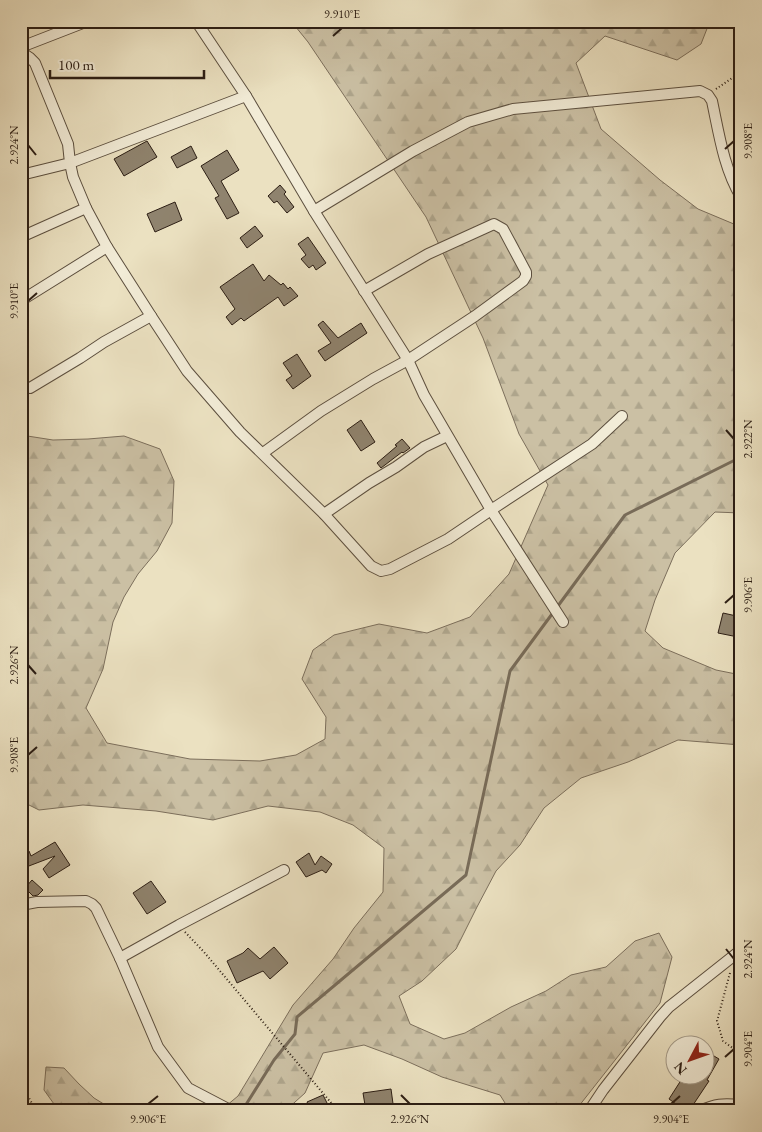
<svg xmlns="http://www.w3.org/2000/svg" width="762" height="1132" font-family="'EB Garamond',serif">
  <style>
    .forest { fill: url(#forest-firs); stroke: #7c6f5c }
    .lines { fill: none; stroke-linecap: round; stroke-linejoin: round }
    .stream { stroke: #786b58; stroke-width: 3 }
    .building { fill: #8f836e; stroke: #2c1e14 }
    .minor-casing { stroke: #5c4f3f; stroke-width: 12 }
    .path { stroke: #2c1e14; stroke-width: 2; stroke-dasharray: 1 2.5; stroke-linecap: butt }
    .minor { stroke: #f2ecd7; stroke-width: 10 }
    .ticks { fill: none; stroke: #2c1e14; stroke-width: 2 }
    .neatline { fill: none; stroke: #2c1e14; stroke-width: 2 }
    .ticks-label { font-size: 12px; text-anchor: middle; fill: #2c1e14 }
  </style>
  <defs>
    <pattern id="forest-firs" width="22" height="20" patternUnits="userSpaceOnUse" patternTransform="scale(1.25)"><rect width="22" height="20" fill="#cbc0a4"/><path d="M5 1l3.5 6h-7zM16 11l3.5 6h-7z" fill="#aea58c"/></pattern>
  </defs>
  <rect width="100%" height="100%" fill="#ebe1c1"/>
  <filter id="stains"><feTurbulence type="fractalNoise" baseFrequency=".004" numOctaves="4"/><feColorMatrix values="0 0 0 0 .2 0 0 0 0 .09 0 0 0 0 .02 0 0 0 .5 -.17"/></filter>
  <radialGradient id="worn" r=".72"><stop offset=".6" stop-color="#630" stop-opacity="0"/><stop offset="1" stop-color="#630" stop-opacity=".3"/></radialGradient>
  <g class="forest">
    <path d="M291,21H710L701,44L677,60L605,36L576,63L601,129L660,180L698,209L741,227V513L715,512L675,553L655,600L645,631L663,648L716,670L741,675V745L678,740L628,762L581,778L544,808L520,845L496,871L477,907L456,949L422,981L399,996L410,1024L444,1039L465,1033L511,1007L546,991L571,975L606,967L635,941L659,933L672,957L660,1003L575,1111H510L500,1095L442,1077L402,1059L364,1045L323,1053L305,1093L285,1111H220L238,1096L293,1005L333,959L354,928L383,892L384,848L353,825L320,812L268,806L213,820L156,811L83,805L39,810L21,801V646L24,640L21,631V435L53,440L88,439L124,436L160,449L174,481L172,523L157,551L138,574L124,597L113,622L103,669L86,708L107,743L190,759L260,761L296,755L325,739L326,717L302,679L313,650L334,635L379,624L427,633L470,617L509,574L548,485L519,434L483,338L426,217L308,42Z"/>
    <path d="M46,1067L64,1068L79,1084L94,1098L115,1111H59L44,1090Z"/>
  </g>
  <g class="lines">
    <path class="stream" d="M242,1111L274,1060L295,1034L297,1017L466,875L510,671L625,515L741,457"/>
  </g>
  <g class="building">
    <path d="M147,141L157,157L124,176L114,159Z"/>
    <path d="M191,146L197,158L177,168L171,157Z"/>
    <path d="M227,150L239,170L221,181L239,213L227,219L215,198L219,196L201,166Z"/>
    <path d="M280,185L286,192L284,194L294,207L287,213L277,201L274,203L268,196Z"/>
    <path d="M175,202L182,220L155,232L147,214Z"/>
    <path d="M255,226L263,236L247,248L240,238Z"/>
    <path d="M308,237L326,263L316,270L313,265L309,268L301,259L306,255L298,244Z"/>
    <path d="M253,264L264,281L269,275L281,285L283,283L288,289L290,287L298,296L284,306L278,297L244,321L241,318L232,325L226,317L235,309L220,287Z"/>
    <path d="M323,321L338,338L361,323L367,333L325,361L318,351L331,343L318,325Z"/>
    <path d="M297,354L311,376L293,389L286,380L292,376L283,363Z"/>
    <path d="M361,420L375,442L361,451L347,430Z"/>
    <path d="M402,439L410,448L403,453L402,452L381,468L377,463L397,446L395,445Z"/>
    <path d="M723,613L741,617V623L738,637L718,633Z"/>
    <path d="M55,842L70,865L49,878L43,869L55,856L21,869V854L29,851L31,856Z"/>
    <path d="M309,853L315,865L321,856L332,864L326,873L322,870L306,877L296,862Z"/>
    <path d="M32,880L43,890L38,895L33,896L25,888Z"/>
    <path d="M151,881L166,902L147,914L133,893Z"/>
    <path d="M274,947L288,963L270,979L263,971L237,983L227,961L243,953L248,948L260,959Z"/>
    <path d="M704,1050L719,1059L707,1080L709,1081L689,1111H686L669,1099L685,1074H704Z"/>
    <path d="M391,1089L394,1111H366L363,1093Z"/>
    <path d="M323,1095L328,1105L316,1111H311L307,1102Z"/>
  </g>
  <g class="lines">
    <g class="minor-casing">
      <g id="minor">
        <path d="M21,47L88,21"/>
        <path d="M21,52L30,58L35,63L68,144L70,163L21,175"/>
        <path d="M314,211L413,151L468,122L513,109L700,91L708,95L712,101C719,134 724,169 741,197"/>
        <path d="M21,237L86,208L73,177L70,163L246,96"/>
        <path d="M22,300L107,247L86,208"/>
        <path d="M151,316L187,371L240,432L324,514L371,566L381,571L390,569L448,539L491,510L424,395L408,360L314,211L246,96L196,21"/>
        <path d="M30,388L80,358L104,342L151,316L107,247"/>
        <path d="M263,453L321,411L373,379L408,360L475,316L523,281L526,276V272L503,229L494,224L428,254L364,291"/>
        <path d="M324,514L369,483L396,467L424,447L447,436"/>
        <path d="M563,622L491,510L592,444L622,416"/>
        <path d="M21,905L37,902L86,901L92,904L96,908L120,958L158,1047L188,1088L232,1111"/>
        <path d="M120,958L179,925L284,870"/>
        <path d="M589,1111L603,1090L660,1017L669,1007L741,950"/>
        <path d="M699,1111C716,1104 722,1103 741,1105"/>
      </g>
    </g>
    <g class="path">
      <path d="M716,89L741,72"/>
      <path d="M185,932L204,952L338,1111"/>
      <path d="M730,973L717,1021L723,1041L741,1054"/>
      <path d="M21,1083L36,1111"/>
    </g>
    <use href="#minor" class="minor"/>
  </g>
  <path class="ticks" d="M333,36L342,28M28,145L36,155M725,149L734,141M28,301L37,293M726,430L734,439M725,603L734,595M28,665L36,674M28,755L37,747M726,949L734,959M725,1057L734,1049M401,1095L410,1104M148,1104L158,1096M671,1104L680,1096"/>
  <rect width="762" height="1132" fill="none" stroke="#ebe1c1" stroke-width="55"/>
  <g transform="translate(690 1060) rotate(229)"><circle r="24" fill="#f2ecd7" stroke="#a39a89"/>
  <path d="M0-4L9 19L0 12L-9 19Z" fill="#8f2418"/>
  <text y="-8" font-size="14" font-weight="bold" text-anchor="middle" fill="#2c1e14">N</text>
  </g>
  <path d="M50 70v8h154v-8" fill="none" stroke="#2c1e14" stroke-width="2.5"/>
  <text x="58" y="70" font-size="15" fill="#2c1e14" stroke="#f2ecd7" stroke-width="4" paint-order="stroke">100 m</text>
  <rect x="28" y="28" width="706" height="1076" class="neatline"/>
  <g class="ticks-label">
    <text x="342" y="18">9.910°E</text>
    <text transform="translate(748 141) rotate(-90)" y="4">9.908°E</text>
    <text transform="translate(14 145) rotate(-90)" y="4">2.924°N</text>
    <text transform="translate(14 301) rotate(-90)" y="4">9.910°E</text>
    <text transform="translate(748 439) rotate(-90)" y="4">2.922°N</text>
    <text transform="translate(748 595) rotate(-90)" y="4">9.906°E</text>
    <text transform="translate(14 665) rotate(-90)" y="4">2.926°N</text>
    <text transform="translate(14 755) rotate(-90)" y="4">9.908°E</text>
    <text transform="translate(748 959) rotate(-90)" y="4">2.924°N</text>
    <text transform="translate(748 1049) rotate(-90)" y="4">9.904°E</text>
    <text x="148" y="1123">9.906°E</text>
    <text x="410" y="1123">2.926°N</text>
    <text x="671" y="1123">9.904°E</text>
  </g>
  <rect width="100%" height="100%" filter="url(#stains)"/>
  <rect width="100%" height="100%" fill="url(#worn)"/>
</svg>
